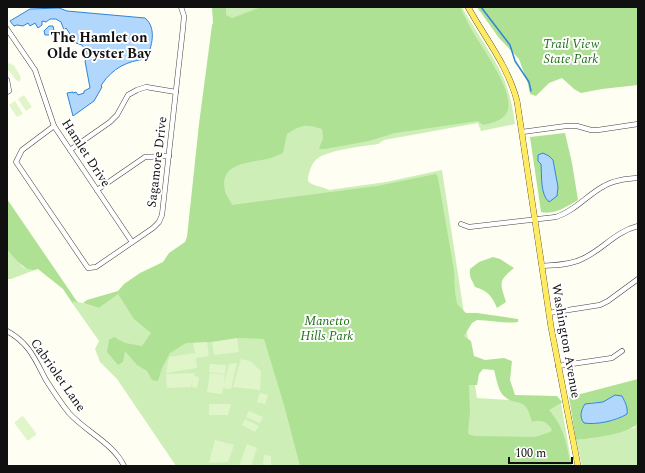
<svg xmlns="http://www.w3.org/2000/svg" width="645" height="473" font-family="Spectral,serif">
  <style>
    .green { fill: #cdefb7 }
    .forest { fill: #aee194; fill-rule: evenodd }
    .pitch { fill: #e1f5ca }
    .water { fill: #b1d8fc; stroke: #3084db }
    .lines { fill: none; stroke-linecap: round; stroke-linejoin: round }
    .stream { stroke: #3084db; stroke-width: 1.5 }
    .minor-casing { stroke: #434343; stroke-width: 5.5 }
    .major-casing { stroke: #212121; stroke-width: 6 }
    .minor { stroke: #fff; stroke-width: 4.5 }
    .major { stroke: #ffea62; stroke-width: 5.5 }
    .labels { text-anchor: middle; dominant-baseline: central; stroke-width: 4; stroke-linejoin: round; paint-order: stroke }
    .park-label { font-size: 13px; font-style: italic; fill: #207018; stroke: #fff }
    .street-label { font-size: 13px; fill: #101010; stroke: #fff }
    .neighbourhood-label { font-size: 14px; font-weight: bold; fill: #101010; stroke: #fff }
  </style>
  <rect width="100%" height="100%" fill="#fffef2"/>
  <g class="green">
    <path d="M226,7H462C475,31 493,54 504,79C510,94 513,109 515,124L481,131L478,123L384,140L378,144C364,146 327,150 317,159C311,163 308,175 308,181C314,187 322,186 329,190L386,182L442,170L477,398L561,403L572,466H176L117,379L100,362L95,349L99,341L73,304L72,300L99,308L118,293L198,252Z"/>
    <path d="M7,250L23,267L35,270L11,279H7Z"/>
    <path d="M638,421V466H582L576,440L606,435L634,428Z"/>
  </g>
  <g class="forest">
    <path d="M212,7H226V15L232,18L261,7H460C464,15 468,24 473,32C483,49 513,90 508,109C506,120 492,123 483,125L478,121L395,133L369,141L325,149H319L323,138L322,129C305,124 303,124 287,134L283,153C279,155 275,156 271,158C253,163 218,161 225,191C226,195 230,200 232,205L377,186L436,174L438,178L454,270L455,292L457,304L466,313H477L518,319V322C504,324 491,320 477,320L472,323L464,336L471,341L474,356L485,360L504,358L512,361L510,380L515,395L557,396L562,402L561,403L549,410C565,429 566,443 571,466H300L284,405L264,339L240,338L212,342L186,343L170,353L162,368L158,381L152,380L147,371L137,365L125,351L123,362L118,365L107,352L109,340L114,337L125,343L142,346L151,333L134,319L118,294L99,308L83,303L87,300L118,291L124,284L140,273L163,262L169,253L185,242L187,237L199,124L212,25L213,23ZM483,369L494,370C496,377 498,389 502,394C515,409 525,393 532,422C540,419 548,422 552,430L550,432L535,437L476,436L470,435L468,433L470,411L469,385H477L479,374Z"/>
    <path d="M477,7H638V85L602,89L581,93L574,89L562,78L549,83L536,96L530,94L528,84L519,59L499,38Z"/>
    <path d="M565,133L572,163L578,200C566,207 555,215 541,212L530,137ZM553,160L558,187L544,194L541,164Z"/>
    <path d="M7,199L78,303L73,301V304L63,289L38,269C26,274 15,258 7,250Z"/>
    <path d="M493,257L500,259L514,268C498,281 500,283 506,302L497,308C492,296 488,291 475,287C472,279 469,279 470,269L479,262Z"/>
    <path d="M638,379V423C630,434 591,438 576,440L569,397ZM615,395L627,414L615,420L592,424L589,403L603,402Z"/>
  </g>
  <g class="pitch">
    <path d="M10,63L12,65L13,64L21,77L20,78L21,80L18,82L17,80H16L7,68L8,67L7,65Z"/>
    <path d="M24,95L32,107L26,111L18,99Z"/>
    <path d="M15,101L23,114L17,117L9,105Z"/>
    <path d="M237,338L239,352L214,355L212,342Z"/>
    <path d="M207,342L209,356L196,358L197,368L166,373L169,357L195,353L193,343Z"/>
    <path d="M241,359L250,361L261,371L260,390L233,387Z"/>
    <path d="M237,363L231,389L223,388L222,394L207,392L210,373L225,375L224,385L229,364Z"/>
    <path d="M210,364L226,365L225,374L209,372Z"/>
    <path d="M195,373L194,376L199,377L197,388L192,387L193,378L191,387L167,388L166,374Z"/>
    <path d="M260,393L268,395L265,404L257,402Z"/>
    <path d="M209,404H231L228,415H209Z"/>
    <path d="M249,411L263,417L260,423L246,417Z"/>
    <path d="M22,416L24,417L36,433V435L29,440H27L15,424V422Z"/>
    <path d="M245,419L259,426L255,432L242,425Z"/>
    <path d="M215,440L234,445L228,462L209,463Z"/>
    <path d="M247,444L257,448L251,466H239Z"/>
    <path d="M264,455L271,456V466H263Z"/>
  </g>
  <g class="water">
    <path d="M59,8L67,11L145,18C157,28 152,47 146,59C127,61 113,68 102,84L101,86L102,87L94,101L73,116L67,93L73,92V93L76,92L78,95L84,93V91L90,88L85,61L87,58V52L82,45L76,43L66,28L64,30L61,22L56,19H50L46,22L42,21V25L38,28L35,23L30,26L28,23L23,26L17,25L14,26L10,21L30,9Z"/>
    <path d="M49,26H53L54,31L49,35H45L44,31Z"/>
    <path d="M543,153L549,156L553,160L558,187L557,196L549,202C540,194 542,176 541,164L538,161V155Z"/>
    <path d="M615,395L622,396C625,402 628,407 627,414C616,421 596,425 584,423C579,417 581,410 585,404L603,402Z"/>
  </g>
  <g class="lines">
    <path class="stream" d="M481,7L510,45L515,61L529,82L531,91"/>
    <g class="minor-casing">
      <g id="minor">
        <path d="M7,29L35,70L54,126L132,242"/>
        <path d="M7,80L9,91L7,92"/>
        <path d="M54,126L22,150L16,162L88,268L96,267L153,228L159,222L162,215L183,28L184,16L181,7"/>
        <path d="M522,132L566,126H577L591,130H598L638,124"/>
        <path d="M70,150L110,122L117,115L128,95L137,90L146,87L176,92"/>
        <path d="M97,190L145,157L169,156"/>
        <path d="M461,224L469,227L556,217C575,211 587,195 604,186C614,180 627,179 638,178"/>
        <path d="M542,266C555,265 570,265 582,259C603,250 614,232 638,226"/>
        <path d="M549,313L600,305L608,301L638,279"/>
        <path d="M7,331C29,343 35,359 46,380C53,391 61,403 69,413C85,431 114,444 124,466"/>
        <path d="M558,366L612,358L622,351"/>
      </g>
    </g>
    <g class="major-casing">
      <path id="major" d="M468,7C485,38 508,66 517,101L551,327L578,466"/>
    </g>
    <use href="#minor" class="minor"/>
    <use href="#major" class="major"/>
  </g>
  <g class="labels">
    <g class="park-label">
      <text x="571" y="44">Trail View<tspan x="571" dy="15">State Park</tspan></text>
      <text x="327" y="321">Manetto<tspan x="327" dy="15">Hills Park</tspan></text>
    </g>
    <g class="street-label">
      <text transform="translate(86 153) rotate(57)">Hamlet Drive</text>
      <text transform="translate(157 162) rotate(-83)">Sagamore Drive</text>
      <text transform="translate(566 341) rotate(80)">Washington Avenue</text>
      <text transform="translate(58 375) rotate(55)">Cabriolet Lane</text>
    </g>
    <g class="neighbourhood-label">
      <text x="99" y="37">The Hamlet on<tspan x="99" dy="16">Olde Oyster Bay</tspan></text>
    </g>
  </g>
  <rect width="645" height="473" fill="none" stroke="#101010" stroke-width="16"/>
  <path d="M509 457v6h63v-6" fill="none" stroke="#101010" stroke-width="2"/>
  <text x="515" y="457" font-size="12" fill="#101010" stroke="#ffffff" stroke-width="3" paint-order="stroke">100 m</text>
</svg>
